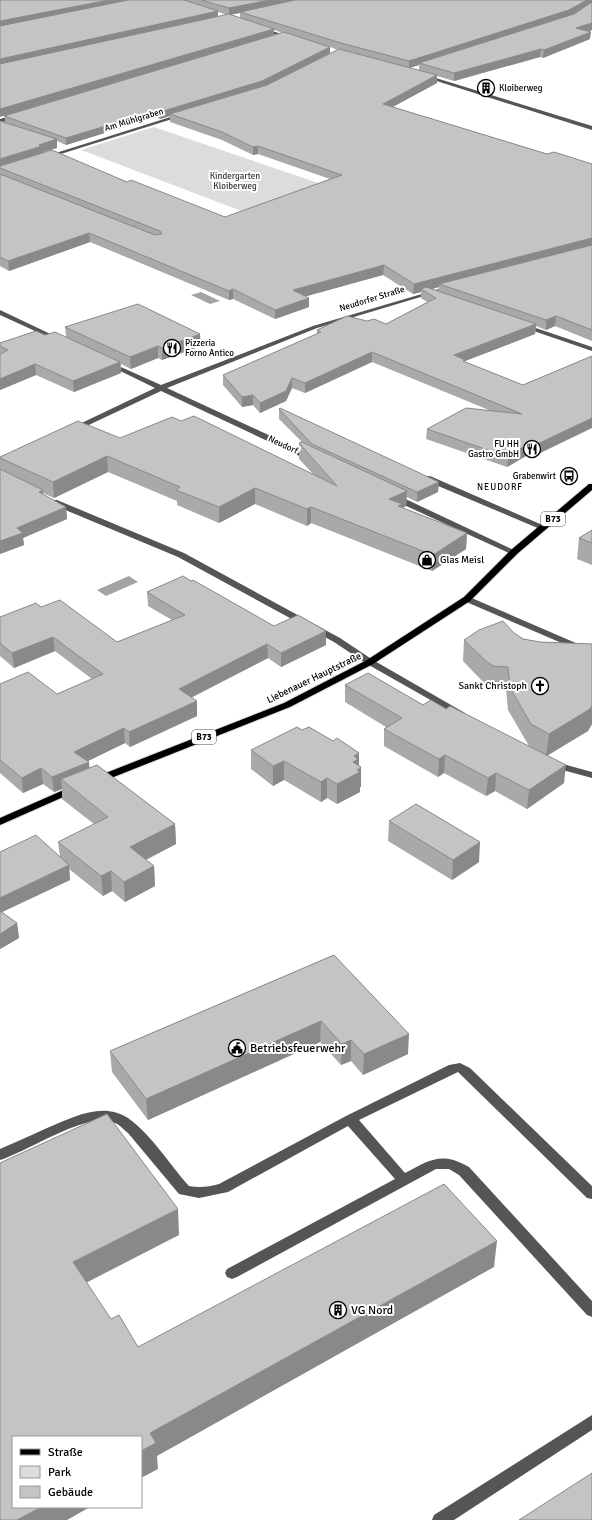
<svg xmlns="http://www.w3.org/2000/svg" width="592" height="1520" font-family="Signika,sans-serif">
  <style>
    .green { fill: #dcdcdc }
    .water { fill: #a3a3a3 }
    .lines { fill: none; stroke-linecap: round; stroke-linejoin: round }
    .major-casing { stroke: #dbdbdb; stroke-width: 2 }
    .minor { fill: #555; fill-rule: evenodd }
    .major { fill: #000; fill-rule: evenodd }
    .wall { fill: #a9a9a9; fill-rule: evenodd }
    .shaded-wall { fill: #898989 }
    .building { fill: #c4c4c4; stroke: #898989 }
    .labels { text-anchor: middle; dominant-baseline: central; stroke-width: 4; stroke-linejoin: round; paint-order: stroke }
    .far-poi-label { font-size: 9px; fill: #000; stroke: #fff; text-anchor: start }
    .far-street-label { font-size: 9px; fill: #000; stroke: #fff }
    .far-park-label { font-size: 9px; fill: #333; stroke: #fff }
    .far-neighbourhood-label { font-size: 9px; letter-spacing: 1px; fill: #000; stroke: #fff }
    .shield { fill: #fff; stroke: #4c4c4c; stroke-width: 1 }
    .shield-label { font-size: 9px; font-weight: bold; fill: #000 }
    .poi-label { font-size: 10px; fill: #000; stroke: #fff; text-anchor: start }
    .street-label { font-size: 10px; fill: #000; stroke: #fff }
    .near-poi-label { font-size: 12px; fill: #000; stroke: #fff; text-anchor: start }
  </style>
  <rect width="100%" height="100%" fill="#fff"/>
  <path class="green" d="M154,127L321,184L252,207L408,268L385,276L239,210L81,150Z"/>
  <g class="water">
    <path d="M201,292L220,301L210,304L191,295Z"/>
    <path d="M129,576L138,582L106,596L97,590Z"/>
  </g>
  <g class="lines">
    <g class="major-casing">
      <g id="major">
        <path d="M589,484H592V490L517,554L470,601L373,664L290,707L101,782H93L92,780L93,778L284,703L367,660L464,597L511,550Z"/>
        <path d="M75,785L79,786L80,788L79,790L0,825V818Z"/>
      </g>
    </g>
    <g class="minor">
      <path d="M261,28L293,37V38L291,39L259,30Z"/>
      <path d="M426,75L592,126V130L424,77Z"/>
      <path d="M17,114L19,117L0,123V119Z"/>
      <path d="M180,114L185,115L48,158L43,157Z"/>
      <path d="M449,286L454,287L317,328L167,388L314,456V460H308L161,391L76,431H70L69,429L155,388L108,365V363H112L161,385L313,326Z"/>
      <path d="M0,310L61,339L62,340L57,341L0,315Z"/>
      <path d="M524,324L592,347V351L522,327L521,326Z"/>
      <path d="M424,476H430L547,527L546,529H540L424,480Z"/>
      <path d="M391,495H397L518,552L514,555L511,554L391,499Z"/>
      <path d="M51,500H57L184,553L340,638L373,660L465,713L463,715H457L367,664L334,642L178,557L51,504Z"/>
      <path d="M467,596L592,650V656L464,601L463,599Z"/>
      <path d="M552,761L592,772V778L548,766L547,764L548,762Z"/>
      <path d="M460,1063L470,1068L592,1186V1199L587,1198L458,1072L359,1120L405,1173C429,1160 442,1151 469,1167L592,1301V1317L587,1315L459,1175L449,1169H436L237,1277L232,1279L227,1277L225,1273L227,1269L395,1179L348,1126L228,1192L199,1198L179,1194L128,1133C123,1129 119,1124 113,1122C88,1111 26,1152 0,1160V1149C16,1142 32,1135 47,1128C72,1118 102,1101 128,1118C151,1134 170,1165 189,1186C199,1188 209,1187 219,1184L346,1116L449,1065Z"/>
      <path d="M592,1415V1430L454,1520H432L434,1515Z"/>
    </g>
    <use href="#major" class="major"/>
  </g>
  <g class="wall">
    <path d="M0,0H592V30L589,31L590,39L543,58L540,57L454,81L437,76V83L393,107L547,154L592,164V341L555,326L546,330L536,326L535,334L465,361V362L523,385L592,356L530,458L526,456L507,467L426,439L427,429L489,410L372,362L305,393L292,388L286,401L260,413L253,405L242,407L223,385V375L317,334V330L367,321L386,324L427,302L421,298V292L413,294L383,275L305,296L309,307L275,319L233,299L229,300L90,242L9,271L0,266V121L5,122ZM218,12L227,15L218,17ZM240,13V18L231,15L234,14ZM274,30L283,33L274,36ZM330,47L338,50L300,69L330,53ZM419,65V70L410,68ZM170,116V122L222,140L253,155L258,154L330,179L225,217L127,182L43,153V152L57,148V141L66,145L156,117L160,119ZM439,287L438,291L432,289Z"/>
    <path d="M65,327L201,346L162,360L158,358L131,369L121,364V373L74,392L36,375L0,390V343L45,335L66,337Z"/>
    <path d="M279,409L438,492L417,502L407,497L406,506L403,508L467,533L466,549L432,571L311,523L307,526L255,504L219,523L177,505V501L108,472L54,498L43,493V495L66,507L67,519L23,538L24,545L0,554V457L120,438L181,421L313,474L299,459V443L302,442L279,419Z"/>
    <path d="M592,530V565L577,559L579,538Z"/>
    <path d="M191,581L274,626L326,645L281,667L268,658L191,698L197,716L130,747L125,743L87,761L89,768L175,824L176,844L146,860L154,866L155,886L125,902L112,891L103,896L69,869L70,880L2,912L17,923L19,938L0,949V852L60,857L58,842L94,824L62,799V789L54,792L43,784L23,793L0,773V684L57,694L92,679L55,651L14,668L0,656V617L41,607L117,642L172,620L148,606L147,592Z"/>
    <path d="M514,633L523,639L540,642L592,644V724L588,731L547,756L564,783L527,809L495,791L486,796L444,773L438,777L384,746V729L386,727L345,702V685L423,705L446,709L529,746L508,710L506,689L492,687L485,684L463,661L464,640Z"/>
    <path d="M302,730L333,741L359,753V766L361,787H360V792L337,804L327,798L321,802L284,780L273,786L251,769V750Z"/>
    <path d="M389,821L479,862L452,880L388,841Z"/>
    <path d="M334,955L408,1054L363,1075L351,1061L341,1065L320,1042L148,1120L112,1072L110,1051Z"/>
  </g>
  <g class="shaded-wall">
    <path d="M109,0H144L0,28V21Z"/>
    <path d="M270,0H316L240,12V13L229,15V8Z"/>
    <path d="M587,0H592V4L568,17L419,63V65L409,68V61Z"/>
    <path d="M218,11V18L0,66V59Z"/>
    <path d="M592,23V30L576,35V28Z"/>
    <path d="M274,29V36L0,117V109Z"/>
    <path d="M591,32L590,39L543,58L544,50Z"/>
    <path d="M330,47V53L262,88L170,114V116L160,119V112Z"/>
    <path d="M541,49L540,57L454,81V73Z"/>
    <path d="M437,75V83L383,112V104Z"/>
    <path d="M155,111L156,117L66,145V138Z"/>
    <path d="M57,139V148L43,152V154L0,167V159L39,145Z"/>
    <path d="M258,146V154L253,155V147Z"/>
    <path d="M89,233L90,242L9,271L8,261Z"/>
    <path d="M592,238V247L439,284V287L424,291L421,289V292L413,294L414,284Z"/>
    <path d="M384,265L383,275L293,300V290Z"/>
    <path d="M233,289V299L229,300V291Z"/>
    <path d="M309,298V307L275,319V310Z"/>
    <path d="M556,316L555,326L546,330V320Z"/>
    <path d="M536,324L535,334L465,361V370L454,355Z"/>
    <path d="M200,334L201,346L162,360V348Z"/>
    <path d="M158,346V358L131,369L130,357Z"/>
    <path d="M372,352V362L305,393V383Z"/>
    <path d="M120,362L121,373L74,392L73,381Z"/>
    <path d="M35,364L36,375L0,390V379Z"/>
    <path d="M292,378V388L286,401L260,413V403Z"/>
    <path d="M253,395V405L242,407V397Z"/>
    <path d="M592,418V428L530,458L531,447Z"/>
    <path d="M526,445V456L507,467L508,457Z"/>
    <path d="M107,456L108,472L54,498L53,482Z"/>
    <path d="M439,482L438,492L417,502V492Z"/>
    <path d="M255,488V504L219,523V507Z"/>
    <path d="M43,490L44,503L39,492Z"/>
    <path d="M407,491L406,506L401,509L389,499Z"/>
    <path d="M66,507L67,519L23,538L24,545L0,554V541L17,528Z"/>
    <path d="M311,507V523L307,526V509Z"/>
    <path d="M467,533L466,549L432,571L433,555Z"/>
    <path d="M326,631V645L281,667V653Z"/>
    <path d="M53,637L55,651L14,668L12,653Z"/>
    <path d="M267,644L268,658L180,703L179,689Z"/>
    <path d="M197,701V716L130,747L129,732Z"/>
    <path d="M592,706V724L588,731L546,756L549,734Z"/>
    <path d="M124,728L125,743L76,767L74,752Z"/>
    <path d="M359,753V769L361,767V787H360V792L337,804V784L353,762L354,756Z"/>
    <path d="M445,755L444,773L438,777L439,759Z"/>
    <path d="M284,761V780L273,786V766Z"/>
    <path d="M89,762L90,778L61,779L62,789L54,792L52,777Z"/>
    <path d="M566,765L564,783L527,809L529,790Z"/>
    <path d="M41,768L43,784L23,793L22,778Z"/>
    <path d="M496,773L495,791L486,796L488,778Z"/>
    <path d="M327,778V798L321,802V782Z"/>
    <path d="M175,824L176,844L131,867L130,847Z"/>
    <path d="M480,842L479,862L452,880L453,860Z"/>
    <path d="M69,865L70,880L0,913V898Z"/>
    <path d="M154,866L155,886L125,902L124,882Z"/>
    <path d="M111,871L112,891L103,896L101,876Z"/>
    <path d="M17,923L19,938L0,949V934Z"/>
    <path d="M321,1021L320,1042L148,1120L146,1099Z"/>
    <path d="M409,1034L408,1054L363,1075L364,1054Z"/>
    <path d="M351,1040V1061L341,1065L342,1044Z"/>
    <path d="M178,1209L179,1235L76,1288L73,1262Z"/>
    <path d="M497,1241L494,1267L157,1456L158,1469L141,1478V1451L150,1433Z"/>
    <path d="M41,1507H90L67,1520H17Z"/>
  </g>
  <g class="building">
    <path d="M0,0H109L0,21Z"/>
    <path d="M128,0H184L218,11L0,59V26Z"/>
    <path d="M201,0H270L229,8Z"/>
    <path d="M295,0H587L569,10L409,61L341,43L240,12Z"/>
    <path d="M592,2V23L576,28L591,32L544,50L541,49L454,73L419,63L574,14Z"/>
    <path d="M229,14L274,29L0,109V64Z"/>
    <path d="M284,32L330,47L262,81L160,112L155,111L66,138L4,116Z"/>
    <path d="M339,49L437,75L383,104L547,154L554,152L592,164V238L414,284L384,265L293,290L309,298L275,310L233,289L229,291L89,233L8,261L0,257V174L155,235L162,234L160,231L0,168V166L52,150L127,182L131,180L225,217L342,175L258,146L253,147L222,132L170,114L267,85Z"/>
    <path d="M0,121L57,139L39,145L42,146L0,159Z"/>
    <path d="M592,245V330L556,316L546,320L439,284Z"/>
    <path d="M426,287L536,324L454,355L465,360L463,361L523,385L592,356V418L531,447L526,445L508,457L427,429L466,408L522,414L372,352L305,383L292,378L286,391L260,403L253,395L242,397L223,375L321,332L317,330L347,316L367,321L374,319L386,324L436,298L421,289Z"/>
    <path d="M138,304L200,334L162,348L158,346L130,357L65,327Z"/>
    <path d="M36,331L45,335L55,332L120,362L73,381L35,364L0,379V354L8,350L0,346V343Z"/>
    <path d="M280,408L439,482L417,492L312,444L279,409Z"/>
    <path d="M194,416L337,486L299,443L302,442L407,491L389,499L402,504L398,506L467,533L433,555L311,507L307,509L255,488L219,507L176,490L180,487L107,456L53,482L0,458V457L78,421L120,438L172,417L181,421Z"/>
    <path d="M0,469L43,490L39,492L66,507L17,528L23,533L0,541Z"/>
    <path d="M592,530V543L579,538Z"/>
    <path d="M183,576L191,581L193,580L274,626L298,615L326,631L281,653L267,644L179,689L197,701L129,732L124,728L74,752L89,762L52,777L41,768L22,778L0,760V684L28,672L57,694L103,674L53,637L12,653L0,643V617L36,603L41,607L60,600L117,642L185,615L147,592Z"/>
    <path d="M503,621L514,633L523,639L540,642L592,644V706L590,709L549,734L531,724L510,688L508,667L493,666L487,662L464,640L479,630Z"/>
    <path d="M368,673L423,705L431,700L446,709L450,706L566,765L529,790L496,773L488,778L445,755L439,759L384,729L402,718L345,685Z"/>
    <path d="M297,727L302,730L309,727L333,741L337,738L359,753L354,756L358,759L353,762L361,767L357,770L360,772L337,784L327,778L321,782L284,761L273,766L251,750Z"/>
    <path d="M97,765L175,824L130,847L154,866L124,882L111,871L101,876L58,842L108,817L61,779Z"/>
    <path d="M416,804L480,842L453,860L389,821Z"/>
    <path d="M36,835L69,865L0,898V852Z"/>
    <path d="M0,911L17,923L0,934Z"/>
    <path d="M334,955L409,1034L364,1054L351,1040L342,1044L321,1021L146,1099L110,1051Z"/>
    <path d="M107,1114L178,1209L73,1262L111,1319L119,1315L138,1347L444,1184L497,1241L150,1433L156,1443L141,1451V1437H13V1507H41L17,1520H0V1163Z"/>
    <path d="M592,1473V1520H519Z"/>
  </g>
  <defs>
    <g id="building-ring" transform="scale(0.9)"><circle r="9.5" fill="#fff" stroke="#000" stroke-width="1.5"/><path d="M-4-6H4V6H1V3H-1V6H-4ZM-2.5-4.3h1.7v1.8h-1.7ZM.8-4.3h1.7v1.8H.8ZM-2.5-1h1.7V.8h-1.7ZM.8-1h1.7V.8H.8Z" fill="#000"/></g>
    <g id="restaurant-ring" transform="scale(0.9)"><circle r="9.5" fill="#fff" stroke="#000" stroke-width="1.5"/><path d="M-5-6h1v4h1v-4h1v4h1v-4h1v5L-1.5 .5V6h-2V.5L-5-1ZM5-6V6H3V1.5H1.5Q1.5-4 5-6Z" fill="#000"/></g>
    <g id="bus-ring" transform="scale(0.9)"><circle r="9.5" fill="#fff" stroke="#000" stroke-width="1.5"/><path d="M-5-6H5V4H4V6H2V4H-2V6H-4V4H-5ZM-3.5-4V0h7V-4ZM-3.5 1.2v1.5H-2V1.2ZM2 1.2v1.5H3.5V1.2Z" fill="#000"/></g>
    <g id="shop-ring" transform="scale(0.9)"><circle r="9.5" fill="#fff" stroke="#000" stroke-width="1.5"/><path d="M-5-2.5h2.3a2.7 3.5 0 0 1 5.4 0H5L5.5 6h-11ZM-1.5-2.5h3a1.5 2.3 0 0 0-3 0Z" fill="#000"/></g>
    <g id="church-ring" transform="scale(0.9)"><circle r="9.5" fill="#fff" stroke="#000" stroke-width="1.5"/><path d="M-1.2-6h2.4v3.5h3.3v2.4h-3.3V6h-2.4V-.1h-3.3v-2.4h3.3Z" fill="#000"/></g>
    <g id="civic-ring" transform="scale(0.9)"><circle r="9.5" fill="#fff" stroke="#000" stroke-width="1.5"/><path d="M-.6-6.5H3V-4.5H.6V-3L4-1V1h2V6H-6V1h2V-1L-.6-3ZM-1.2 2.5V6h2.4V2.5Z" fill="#000"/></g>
  </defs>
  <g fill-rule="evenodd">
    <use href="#building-ring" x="486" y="88"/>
    <use href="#restaurant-ring" x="172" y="348"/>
    <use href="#restaurant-ring" x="532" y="449"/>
    <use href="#bus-ring" x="569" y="476"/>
    <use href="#shop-ring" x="427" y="560"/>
    <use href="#church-ring" x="540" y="686"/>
    <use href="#civic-ring" x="237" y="1048"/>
    <use href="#building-ring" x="338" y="1310"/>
  </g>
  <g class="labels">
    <g class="far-poi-label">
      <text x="499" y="88">Kloiberweg</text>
      <text x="185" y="343">Pizzeria<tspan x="185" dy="10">Forno Antico</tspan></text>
      <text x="519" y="444" text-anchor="end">FU HH<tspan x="519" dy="10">Gastro GmbH</tspan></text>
      <text x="556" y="476" text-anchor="end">Grabenwirt</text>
    </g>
    <g class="far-street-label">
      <text transform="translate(134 120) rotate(-17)">Am Mühlgraben</text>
      <text transform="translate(372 299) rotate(-17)">Neudorfer Straße</text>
      <text transform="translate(283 445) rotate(25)">Neudorf</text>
    </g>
    <g class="far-park-label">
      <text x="235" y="176">Kindergarten<tspan x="235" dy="10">Kloiberweg</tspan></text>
    </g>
    <g class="far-neighbourhood-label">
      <text x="500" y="487">NEUDORF</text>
    </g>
    <g class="shield">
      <rect x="541" y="512" width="24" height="14" rx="3"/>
      <rect x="192" y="730" width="24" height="14" rx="3"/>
    </g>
    <g class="shield-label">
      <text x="553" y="519">B73</text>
      <text x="204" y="737">B73</text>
    </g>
    <g class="poi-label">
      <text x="440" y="560">Glas Meisl</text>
      <text x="527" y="686" text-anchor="end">Sankt Christoph</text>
    </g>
    <g class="street-label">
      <text transform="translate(314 678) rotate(-26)">Liebenauer Hauptstraße</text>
    </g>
    <g class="near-poi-label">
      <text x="250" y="1048">Betriebsfeuerwehr</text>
      <text x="351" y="1310">VG Nord</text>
    </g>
  </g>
  <rect x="12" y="1436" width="130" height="72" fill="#ffffff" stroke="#999999"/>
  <rect x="20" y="1449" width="20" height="6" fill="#000000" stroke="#999999"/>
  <text x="48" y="1456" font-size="12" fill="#000000">Straße</text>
  <rect x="20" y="1466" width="20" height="12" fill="#dcdcdc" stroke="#999999"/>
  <text x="48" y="1476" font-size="12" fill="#000000">Park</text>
  <rect x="20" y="1486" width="20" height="12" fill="#c4c4c4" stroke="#999999"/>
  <text x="48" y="1496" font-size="12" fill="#000000">Gebäude</text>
</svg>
